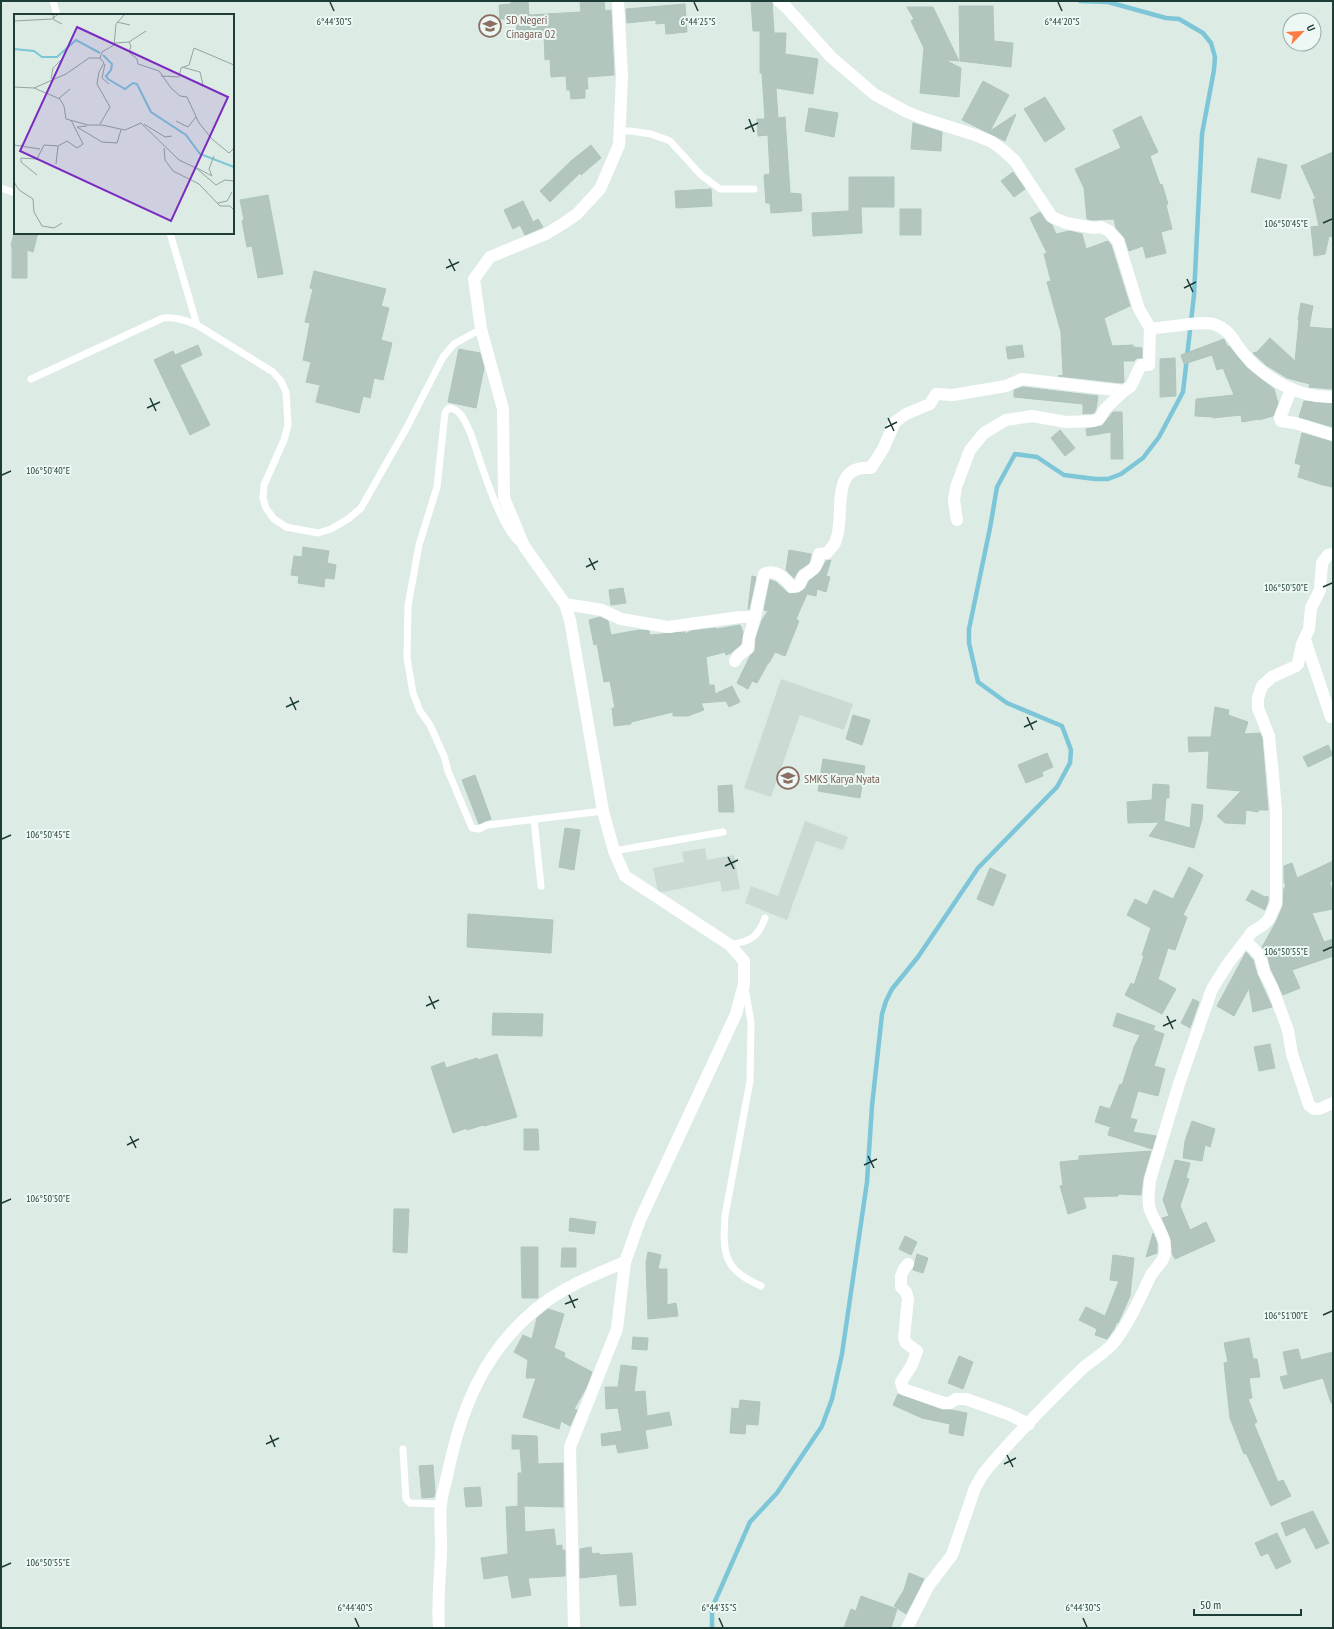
<svg xmlns="http://www.w3.org/2000/svg" width="1334" height="1629" font-family="'PT Sans Narrow',sans-serif">
  <style>
    .built { fill: #cbdbd4 }
    .lines { fill: none; stroke-linecap: round; stroke-linejoin: round }
    .stream { stroke: #7dc6d8; stroke-width: 4.5 }
    .building { fill: #b2c6be; stroke: #aec5bd }
    .service { stroke: #fff; stroke-width: 7 }
    .minor { stroke: #fff; stroke-width: 12 }
    .ticks { fill: none; stroke: #1d3c35; stroke-width: 1.5 }
    .labels { text-anchor: middle; dominant-baseline: central; stroke-width: 4; stroke-linejoin: round; paint-order: stroke }
    .education-label { font-size: 12px; fill: #785e54; stroke: #edf7f3; text-anchor: start }
    .inset-river { fill: none; stroke: #7dc6d8; stroke-width: 2 }
    .inset-road { fill: none; stroke: #90a59f; stroke-width: 1 }
    .view { fill: #7b2cbf; fill-opacity: 0.15; stroke: #7b2cbf; stroke-width: 2 }
    .inset-edge { fill: none; stroke: #1d3c35; stroke-width: 2 }
    .ticks-label { font-size: 10px; text-anchor: middle; fill: #1d3c35; stroke: #edf7f3; stroke-width: 4; stroke-linejoin: round; paint-order: stroke }
  </style>
  <rect width="100%" height="100%" fill="#ddebe5"/>
  <g class="built">
    <path d="M781,679L853,704L844,730L800,715L771,797L744,788Z"/>
    <path d="M805,821L848,837L843,850L816,841L787,920L745,903L751,886L778,896Z"/>
    <path d="M705,848L707,860L734,855L740,889L722,892L720,881L658,893L653,868L684,862L682,852Z"/>
  </g>
  <g class="lines">
    <path class="stream" d="M712,1628V1608L750,1522L777,1493L822,1426L832,1399L842,1354L867,1182L872,1106L882,1014L886,1001L892,989L918,957L978,868L1057,787L1070,763L1071,750L1062,726L1007,703L978,682L969,643V629L990,528L997,487L1015,454L1037,457L1064,475L1095,479H1108L1121,474L1143,458L1159,437L1183,392L1194,295L1202,134L1214,70L1215,57L1211,43L1203,33L1179,19L1166,18L1108,2L1080,1"/>
  </g>
  <g class="building">
    <path d="M511,1H528L529,15L581,12L580,1H604L605,11L611,10L614,75L587,77L588,89H585V98L571,99L570,90H567L566,76L551,77L550,59L545,60L544,35L517,38L516,19H500L499,5L511,4Z"/>
    <path d="M751,1H772L774,33H786L785,54L818,59L813,94L776,88L778,118L785,117L790,193L801,194L802,211L771,213L770,203H766L764,175L770,174L768,135L758,136L757,119H765L762,73H760V31H753Z"/>
    <path d="M685,4L687,32L666,34L665,23L656,24V20L627,23L626,9Z"/>
    <path d="M959,6H993L994,41L1013,43L1011,67L960,61Z"/>
    <path d="M907,7H933L959,61L945,60L961,68L959,97L920,93L924,48L911,21L914,19Z"/>
    <path d="M983,81L1009,95L990,131L1016,114L1005,141L962,120Z"/>
    <path d="M1045,97L1065,129L1045,142L1024,109Z"/>
    <path d="M809,108L838,113L834,137L805,131Z"/>
    <path d="M1141,116L1158,152L1150,156L1160,185L1162,184L1168,204L1166,205L1172,229L1161,232L1166,253L1146,258L1143,246L1129,251L1125,238L1116,228L1114,219L1093,220L1087,219L1084,188L1075,169L1121,148L1113,130Z"/>
    <path d="M913,123L942,132L941,151L911,149Z"/>
    <path d="M591,145L601,158L581,175L580,173L550,202L540,191L571,161Z"/>
    <path d="M1333,152V237L1329,236L1325,254L1314,256L1311,227L1319,226L1313,199H1316L1301,166Z"/>
    <path d="M1258,158L1287,165L1280,199L1251,192Z"/>
    <path d="M1013,172L1025,189L1014,197L1001,181Z"/>
    <path d="M849,177H894V207H861L862,233L813,236L812,213L849,211Z"/>
    <path d="M711,189L712,206L676,208L675,191Z"/>
    <path d="M268,195L283,274L258,278L252,246L247,247L242,221L244,220L240,200Z"/>
    <path d="M523,201L533,222L538,219L543,227L525,235L520,225L513,229L504,210Z"/>
    <rect x="900" y="209" width="21" height="26"/>
    <path d="M1040,212L1046,221L1052,225L1056,234L1069,231L1082,234L1086,249L1108,241L1111,245L1130,306L1104,318L1112,346L1133,345V347L1142,348V358H1137L1134,361H1123L1124,382L1122,383L1058,376L1063,375L1061,332L1047,282L1051,281L1044,254L1047,253L1030,218Z"/>
    <path d="M14,233H38L33,252L27,250V278H12V246H11Z"/>
    <path d="M314,271L386,289L381,306L389,308L381,340L392,343L383,380L374,378L370,398L363,396L359,413L316,402L320,385L306,382L311,362L303,360L310,323L305,322L313,289L310,288Z"/>
    <path d="M1301,303L1313,306L1309,327L1333,329V389L1309,387L1310,384L1287,378L1266,365L1253,353L1257,352L1270,338L1295,361L1299,321L1298,320Z"/>
    <path d="M1224,339L1227,346H1229L1247,368L1274,389L1278,403L1273,416L1259,420V419L1242,422L1241,415L1213,418V417L1195,416L1196,399L1234,395L1223,368L1217,370L1212,355L1184,364L1181,355Z"/>
    <path d="M198,345L202,355L180,365L210,425L190,435L154,360L173,351L175,355Z"/>
    <path d="M1022,345L1024,357L1008,359L1006,347Z"/>
    <path d="M459,349L480,353L484,368L476,408L448,402Z"/>
    <path d="M1175,358L1176,396L1160,397V359Z"/>
    <path d="M1023,387L1098,396L1096,409L1094,413L1083,414V404L1014,397V390Z"/>
    <path d="M1304,401L1333,404V427L1299,417Z"/>
    <path d="M1113,412H1122L1123,459H1111V432L1087,436L1086,429L1102,426Z"/>
    <path d="M1060,430L1075,448L1065,456L1051,438Z"/>
    <path d="M1302,433L1333,442V487L1323,485L1298,477L1301,465L1295,463Z"/>
    <path d="M303,547L329,551L327,563L336,565L334,579L325,578L324,587L298,583L299,576L291,575L294,556L302,557Z"/>
    <path d="M789,550L811,554L809,563L799,570L794,578L786,570Z"/>
    <path d="M831,560L826,576L830,577L826,592L817,589L816,596L807,594L796,619L799,621L785,656L775,652L769,663H768L757,683L752,681L748,689L737,683L750,656L755,651L756,638L762,620L768,611L764,610L770,580L776,582L789,594L799,593L805,589L809,581L820,572L826,561Z"/>
    <path d="M752,576L756,577L749,609H748Z"/>
    <path d="M623,588L626,603L611,605L609,590Z"/>
    <path d="M600,617L608,621L611,635L639,630L649,631L650,635L685,632V634L691,631L716,628L717,629L740,625L743,632L741,644L731,653L726,655L725,652L706,657L709,685H714L715,694L732,686L740,702L729,707L726,701L701,703L704,710L688,716H673V712L631,722V724L614,726L612,708H615L610,681L604,682L597,644L594,645L589,620Z"/>
    <path d="M1215,707L1229,710L1228,715L1248,722L1244,734L1260,733L1262,738L1268,810H1258V812L1246,810L1245,824L1225,823L1217,816L1241,791L1207,788L1209,751L1189,752L1188,737H1211Z"/>
    <path d="M853,715L870,720L862,745L846,739Z"/>
    <path d="M1328,745L1333,755L1308,767L1303,757Z"/>
    <path d="M1047,753L1053,767L1042,772L1043,776L1026,783L1018,765Z"/>
    <path d="M823,759L865,766L860,798L818,791Z"/>
    <path d="M475,775L491,819L479,824L462,780Z"/>
    <path d="M1153,784L1169,785V798H1166L1164,821L1190,828L1192,804L1203,805L1202,819L1194,848L1149,836L1159,822L1128,823L1127,802L1152,800Z"/>
    <path d="M732,785L734,812H719L718,786Z"/>
    <path d="M565,828L580,830L574,870L559,867Z"/>
    <path d="M1333,861V880L1330,882L1333,897V909L1312,913L1324,942L1333,939V956L1292,970L1300,988L1283,995L1271,969L1267,954L1262,947L1276,922L1283,906L1284,888L1286,887L1284,881V866L1292,863L1297,878Z"/>
    <path d="M1189,867L1203,875L1183,915L1187,917L1175,950L1168,948L1158,979L1176,989L1162,1014L1125,995L1131,983L1134,985L1144,956L1142,955L1151,928L1127,915L1135,899L1147,905L1154,890L1173,899Z"/>
    <path d="M990,868L1006,875L993,906L977,899Z"/>
    <path d="M1252,890L1265,897L1268,896V901L1265,910L1246,900Z"/>
    <path d="M468,914L553,920L551,953L467,947Z"/>
    <path d="M1246,952L1253,960L1257,974L1272,1007L1253,1012L1249,988L1234,1016L1217,1006Z"/>
    <path d="M1193,999L1199,1002L1190,1028L1181,1023Z"/>
    <path d="M493,1013L543,1014L542,1036L492,1035Z"/>
    <path d="M1117,1013L1155,1026L1153,1030L1164,1034L1154,1066L1165,1069L1158,1096L1138,1091L1130,1118L1137,1120L1133,1132L1156,1136L1152,1149L1108,1135L1110,1128L1117,1129L1095,1122L1100,1106L1110,1109L1120,1084L1122,1085L1134,1047L1140,1035L1113,1026Z"/>
    <path d="M1270,1044L1275,1068L1259,1071L1254,1047Z"/>
    <path d="M497,1054L517,1117L484,1126L483,1125L467,1130V1128L453,1133L431,1067L444,1062L446,1068L477,1058L478,1060Z"/>
    <path d="M1192,1121L1215,1129L1210,1147L1205,1145L1202,1161L1183,1158L1185,1141Z"/>
    <path d="M524,1129H538L539,1150H524Z"/>
    <path d="M1151,1151L1143,1178L1141,1195L1118,1194V1196L1083,1197L1086,1208L1068,1214L1060,1186L1063,1185L1060,1162L1079,1160V1156Z"/>
    <path d="M1175,1160L1190,1163L1186,1178L1189,1179L1180,1206L1190,1230L1206,1222L1215,1241L1175,1259L1172,1253L1171,1239L1162,1218L1169,1216L1163,1200Z"/>
    <path d="M394,1209H409L407,1253L393,1252Z"/>
    <path d="M570,1218L596,1222L594,1234L569,1231Z"/>
    <path d="M1153,1233L1157,1243V1253L1146,1257Z"/>
    <path d="M905,1236L917,1242L911,1255L899,1249Z"/>
    <path d="M521,1247H538V1298H522Z"/>
    <path d="M562,1248H576V1267H561Z"/>
    <path d="M648,1252L661,1255L658,1269H667V1305L676,1303L678,1316L648,1319L646,1262Z"/>
    <path d="M917,1254L928,1258L923,1273L913,1270Z"/>
    <path d="M1113,1255L1134,1258L1130,1296L1127,1303L1118,1323L1117,1322L1114,1329L1107,1339L1095,1335L1097,1329L1079,1320L1086,1307L1105,1316L1119,1281L1110,1280Z"/>
    <path d="M548,1309L564,1314L554,1348L565,1353L564,1357L592,1372L586,1388L574,1409L577,1410L570,1426L561,1421L559,1429L523,1417L536,1378H526L528,1360L514,1352L523,1335L532,1339L537,1318Z"/>
    <path d="M633,1337L648,1338L647,1350L632,1349Z"/>
    <path d="M1249,1338L1253,1359H1257L1260,1377L1249,1378L1252,1398L1248,1399L1257,1422L1254,1424L1278,1482L1283,1480L1291,1496L1271,1506L1246,1453L1244,1454L1230,1418L1224,1363L1228,1362L1224,1343Z"/>
    <path d="M1298,1349L1301,1360L1333,1352V1403H1331L1323,1378L1284,1389L1280,1377L1288,1375L1283,1352Z"/>
    <path d="M959,1356L973,1362L963,1389L948,1383Z"/>
    <path d="M621,1365L637,1367L634,1392L645,1391L647,1416L669,1412L672,1425L645,1430L648,1448L618,1453L616,1444L602,1446L601,1434L622,1431L618,1408L606,1409L605,1387H618Z"/>
    <path d="M898,1394L942,1410H951L967,1413L963,1436L949,1433L950,1424L922,1418L893,1405Z"/>
    <path d="M740,1400L760,1402L758,1425L746,1424L745,1434L730,1433L732,1408L739,1409Z"/>
    <path d="M512,1435L537,1436L538,1464L563,1463V1507L524,1506L525,1532L554,1529L556,1546L562,1545V1550H565V1576L528,1578L531,1595L512,1598L508,1575L484,1579L481,1558L508,1554L506,1507L521,1506H518V1473H522L520,1449H512Z"/>
    <path d="M433,1465L435,1492L434,1497L422,1498L419,1466Z"/>
    <path d="M480,1487L482,1506L466,1507L464,1488Z"/>
    <path d="M1313,1511L1329,1543L1316,1549L1305,1527L1286,1536L1281,1523Z"/>
    <path d="M1277,1533L1291,1562L1276,1569L1268,1553L1261,1556L1255,1543Z"/>
    <path d="M591,1547L592,1554L599,1553L600,1555L632,1553L636,1605L620,1606L617,1574L580,1578V1549Z"/>
    <path d="M909,1573L924,1579L906,1614L894,1606L904,1590Z"/>
    <path d="M861,1596L897,1609L891,1628H844L851,1609L856,1611Z"/>
  </g>
  <g class="lines">
    <g class="service">
      <path d="M53,1L57,15"/>
      <path d="M620,131H631L651,134L670,141L701,175L720,189H754"/>
      <path d="M1,188L15,193"/>
      <path d="M170,233L197,325"/>
      <path d="M31,379L163,318C176,317 185,320 197,325L273,372L281,381L286,392L288,425L284,440L264,485L263,498L266,508L274,519L286,527L318,533L331,529L348,519L361,508L407,427L443,357L454,344L481,329"/>
      <path d="M521,544C500,531 480,458 470,432C466,423 461,409 449,408L447,410L445,413L437,487L419,545L408,606L407,658L413,693L420,711L430,725L444,756L448,771L472,828L479,829L487,825L603,811"/>
      <path d="M534,819L541,886"/>
      <path d="M614,851L723,832"/>
      <path d="M730,945C750,941 758,938 765,918"/>
      <path d="M745,988L751,1022L750,1081L725,1216C724,1232 722,1253 732,1266C739,1276 751,1281 761,1286"/>
      <path d="M403,1449L406,1499L410,1503L441,1504"/>
    </g>
    <g class="minor">
      <path d="M779,1L787,8L831,57L874,94L905,111L922,118L978,136L992,142L1003,150L1015,161L1052,217L1066,223L1094,228L1101,227L1109,231L1118,241L1139,309L1150,328C1168,329 1202,319 1216,325C1230,330 1234,342 1243,353C1265,379 1298,398 1333,397"/>
      <path d="M1291,389L1280,418L1281,421L1295,423L1333,435"/>
      <path d="M957,520L954,501L956,487L970,450L984,433L1006,420L1032,416L1066,422L1093,421L1099,419L1105,409L1124,391"/>
      <path d="M565,604L602,610L621,619L668,627L740,617H755L764,574C776,568 785,579 792,587C800,587 801,582 803,576C814,570 818,566 819,554L827,553C830,549 835,545 836,540C846,516 828,464 871,468L883,449L895,422L906,414L930,404L936,394L953,395L1006,386L1022,379L1124,391L1131,386L1141,365H1149L1150,328"/>
      <path d="M1305,640L1331,717"/>
      <path d="M735,661L738,656L748,648L749,637L755,617"/>
      <path d="M1245,942L1250,945L1260,956L1264,972L1272,987L1288,1030L1292,1054L1309,1105L1314,1109H1319L1333,1103"/>
      <path d="M908,1264L904,1269L901,1276V1287L906,1292L908,1299L904,1338L906,1343L917,1351L912,1365L901,1382L903,1389L944,1403H950L956,1399H966L1008,1414L1029,1424"/>
      <path d="M439,1628C437,1603 440,1578 441,1553C442,1537 439,1520 441,1504C442,1493 446,1482 448,1472C461,1409 484,1352 535,1310C561,1288 594,1275 625,1262"/>
      <path d="M574,1628L570,1447L617,1329L625,1262L640,1220L736,1014L744,984V961L730,945L625,876L614,851L603,811L570,620L565,604L524,546L504,498L503,409L481,329L474,279L490,257L546,234L564,223L577,214L600,189L619,145L622,76L618,1"/>
      <path d="M907,1628L929,1585L952,1555L975,1488L983,1474C1013,1437 1048,1402 1083,1368C1093,1359 1107,1352 1115,1341C1130,1321 1140,1298 1151,1275C1155,1268 1165,1261 1165,1252C1167,1238 1155,1223 1150,1210C1147,1201 1149,1190 1150,1180L1179,1084L1212,989L1227,965L1252,932L1263,925L1269,919L1276,903V811L1273,775L1269,736L1258,708V698L1262,686L1272,677L1296,666L1298,664L1302,644L1309,629L1311,608L1320,590L1322,563L1328,555L1333,554"/>
    </g>
  </g>
  <path class="ticks" d="M330,2L334,11M694,2L698,11M1058,2L1062,11M749,119L754,132M745,129L758,123M1323,223L1332,219M449,259L455,271M446,268L459,262M1187,279L1193,292M1184,288L1196,282M150,398L156,411M147,408L160,402M888,418L894,431M885,428L897,422M2,475L11,471M589,558L595,570M586,567L598,561M1323,587L1332,583M290,697L296,710M286,707L299,701M1027,717L1033,730M1024,727L1037,721M2,839L11,835M728,857L734,869M725,866L738,860M1323,951L1332,947M429,996L435,1009M426,1006L439,1000M1167,1016L1173,1029M1163,1026L1176,1020M130,1136L136,1148M127,1145L139,1139M868,1156L874,1168M864,1165L877,1159M2,1203L11,1199M569,1295L575,1308M565,1304L578,1299M1323,1315L1332,1311M270,1435L275,1447M266,1444L279,1438M1007,1455L1013,1467M1004,1464L1016,1458M2,1567L11,1563M355,1618L359,1627M719,1618L723,1627M1083,1618L1087,1627"/>
  <defs>
    <g id="school-ring" transform="scale(1.15)"><circle r="9.5" fill="#edf7f3" stroke="#8d6e63" stroke-width="1.5"/><path d="M0-5L7-2L0 1L-7-2ZM-4 1L0 2.5L4 1V4Q0 6-4 4Z" fill="#8d6e63"/></g>
  </defs>
  <g fill-rule="evenodd">
    <use href="#school-ring" x="490" y="26"/>
    <use href="#school-ring" x="788" y="778"/>
  </g>
  <g class="labels">
    <g class="education-label">
      <text x="506" y="19">SD Negeri<tspan x="506" dy="14">Cinagara 02</tspan></text>
      <text x="804" y="778">SMKS Karya Nyata</text>
    </g>
  </g>
  <g transform="translate(14 14)">
    <rect width="220" height="220" fill="#ddebe5"/>
    <path class="inset-river" d="M0,35L20,37L28,43H43L62,26L86,39M89,41L98,50L97,56L92,62L94,65L111,75L119,69L123,70L137,98L172,121L186,140L220,153"/>
    <path class="inset-road" d="M39,1L40,6L48,10M0,7L38,5L43,1M103,8L116,11M115,28L132,17M101,29L115,28L117,32L115,38L123,45L124,50L145,57L157,74L166,82L173,83L185,109L198,125L215,139L220,134M86,44L90,49L85,58L83,70L96,93L86,110M91,50L88,64L95,70M168,53L186,58L189,71M147,62L165,63L167,54L175,51L180,34L220,51M37,65L39,54L47,46M0,73L20,74L52,60L75,44H86L88,38L100,31L102,10L110,1M20,74L46,85L50,92L52,105L74,111H88L111,116L127,109L165,146L182,154L202,171L211,166L220,167M44,85L56,75M162,107L174,113L182,103M130,110L151,123L158,122M73,112L63,113L88,128L103,129L107,116M0,131L26,135M150,134L151,146L159,157L185,170L206,192H216L220,196M42,150L44,132L53,127L63,134L69,130L57,106M183,154L198,162L195,155L200,142M23,161L7,148V144L23,145L30,131L44,132M0,168L5,176L19,185L20,198L28,212L40,214L48,209M204,189L213,187L218,178"/>
    <path class="view" d="M63,13L214,83L157,207L6,137Z"/>
    <rect width="220" height="220" class="inset-edge"/>
  </g>
  <g class="ticks-label">
    <text x="334" y="25">6°44'30"S</text>
    <text x="698" y="25">6°44'25"S</text>
    <text x="1062" y="25">6°44'20"S</text>
    <text x="1286" y="227">106°50'45"E</text>
    <text x="48" y="474">106°50'40"E</text>
    <text x="1286" y="591">106°50'50"E</text>
    <text x="48" y="838">106°50'45"E</text>
    <text x="1286" y="955">106°50'55"E</text>
    <text x="48" y="1202">106°50'50"E</text>
    <text x="1286" y="1319">106°51'00"E</text>
    <text x="48" y="1566">106°50'55"E</text>
    <text x="355" y="1611">6°44'40"S</text>
    <text x="719" y="1611">6°44'35"S</text>
    <text x="1083" y="1611">6°44'30"S</text>
  </g>
  <rect width="1334" height="1629" fill="none" stroke="#1d3c35" stroke-width="4"/>
  <g transform="translate(1302 32) rotate(65)"><circle r="19" fill="#edf7f3" stroke="#9aaca7"/>
  <path d="M0-3L7 15L0 10L-7 15Z" fill="#ff7b46"/>
  <text y="-6" font-size="11" font-weight="bold" text-anchor="middle" fill="#1d3c35">U</text>
  </g>
  <path d="M1194 1609v6h107v-6" fill="none" stroke="#1d3c35" stroke-width="2"/>
  <text x="1200" y="1609" font-size="12" fill="#1d3c35" stroke="#edf7f3" stroke-width="3" paint-order="stroke">50 m</text>
</svg>
